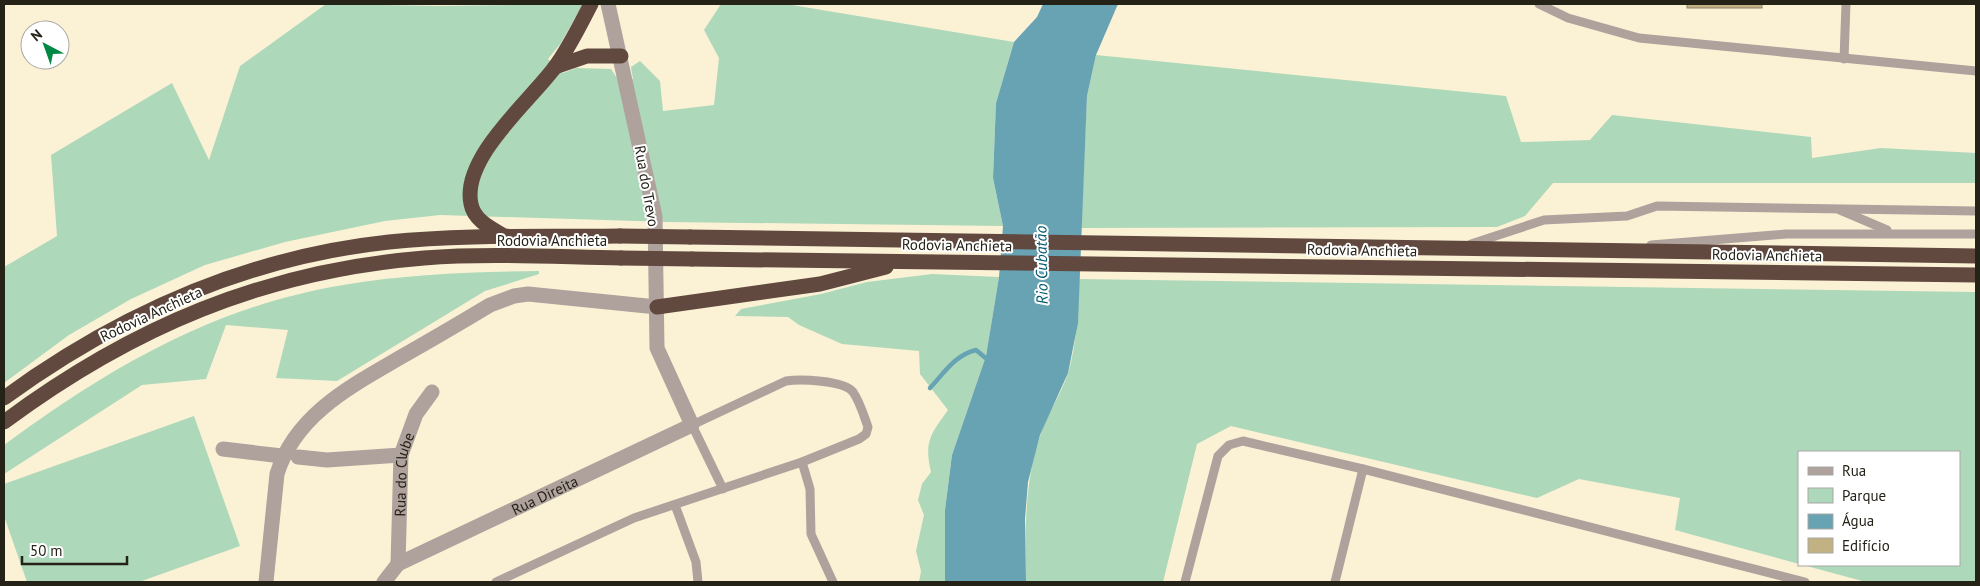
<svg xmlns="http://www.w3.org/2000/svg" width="1980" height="586" font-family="'PT Sans',sans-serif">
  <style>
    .green { fill: #aed8ba }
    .water { fill: #68a3b4 }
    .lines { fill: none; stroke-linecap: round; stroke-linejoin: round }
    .stream { stroke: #68a3b4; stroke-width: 4.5 }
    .building { fill: #c2b182; stroke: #8d856c }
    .lane { stroke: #afa29d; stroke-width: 9 }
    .street { stroke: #afa29d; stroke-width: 15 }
    .highway { stroke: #624940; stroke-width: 15 }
    .highway-bridge { stroke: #624940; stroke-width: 15 }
    .labels { text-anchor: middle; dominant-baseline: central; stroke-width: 4; stroke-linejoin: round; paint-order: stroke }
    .street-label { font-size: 15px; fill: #252218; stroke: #fff }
    .water-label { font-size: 16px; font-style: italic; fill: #00586b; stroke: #fff }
  </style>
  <rect width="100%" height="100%" fill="#fbf2d6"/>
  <g class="green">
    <path d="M326,4L439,6L583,4L561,43L548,59L563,73L576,68L611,69L619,81L633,79L631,67L640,61L660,81L663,111L714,105L719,58L704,30L721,4H786L1014,42L996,103L993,178L1003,226L668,222L440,215L385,221L285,242L205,265L131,299L69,335L4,383V267L57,236L51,155L172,83L209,160L240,66Z"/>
    <path d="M1096,55L1506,96L1521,142L1590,140L1612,115L1811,137L1812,158L1881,148L1976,153V183H1553L1525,216L1497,227L1081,228L1087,96Z"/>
    <path d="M539,271V274L485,291L337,381L276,378L288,330L226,325L206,379L142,385L4,474V445C109,368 212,307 343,285C408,274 474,272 539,271Z"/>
    <path d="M932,274L999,277L986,356L952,455L945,510V582H919L921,571L916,551L924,515L918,500L922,484L931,472C924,442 930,435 948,410L920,374L919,351L842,344L799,325L788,317L735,316L741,309L821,294L867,282Z"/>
    <path d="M1079,279L1976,292V582H1866L1803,565H1959V452H1799V564L1675,530L1680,498L1579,479L1537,498L1231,426L1197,444L1163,582H1026C1025,533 1024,484 1040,436C1047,414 1061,395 1068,373C1077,343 1078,311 1079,279Z"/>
    <path d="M194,416L240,546L139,582H27L4,516V484Z"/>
  </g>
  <path class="water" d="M1043,4H1118L1096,55L1087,96L1078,323L1068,373L1040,435L1028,482L1025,519L1026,582H945V510L952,455L986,356L999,277L1003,226L993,178L996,103L1014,42L1037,17Z"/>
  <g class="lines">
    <path class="stream" d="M930,388C944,373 955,355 976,350L988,360"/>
  </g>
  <rect class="building" x="1687" y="4" width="75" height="4"/>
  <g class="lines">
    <g class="lane">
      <path d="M1539,4L1568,18L1639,38L1976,71"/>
      <path d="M1844,59L1846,4"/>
      <path d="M1840,210L1887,230"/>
      <path d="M1471,244L1544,220L1627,216L1657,206L1976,211"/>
      <path d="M1651,245L1786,234H1976"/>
      <path d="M802,462L810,489L811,534L833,582"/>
      <path d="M675,505L696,562L698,582"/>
      <path d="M496,582L634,518L802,462L859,439L866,434L868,427C864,416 860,402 853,392C844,380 799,379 786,381L692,425L723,489"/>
      <path d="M1185,582L1218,456L1229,445L1243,441L1363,469L1805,582"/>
      <path d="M1335,582L1363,469"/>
    </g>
    <g class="street">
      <path d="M223,449L282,456"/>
      <path d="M298,457L327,460L401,455"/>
      <path id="s1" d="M398,564L692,425L657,348L655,216L608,4"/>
      <path id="s2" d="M398,564L401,455L416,414L432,392"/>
      <path d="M266,582L277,474C295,415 351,386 401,357C431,340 460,323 490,305L514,296L528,294L657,307"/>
      <path d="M384,582L398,564"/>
    </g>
    <g class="highway">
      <path d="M555,67L587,56H621"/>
      <path d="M506,237C493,229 474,221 471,204C461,158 530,101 555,67C569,48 580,25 591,4"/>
      <path d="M690,237L1976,256"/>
      <path d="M692,259L1976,275"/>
      <path d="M657,307L820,284L886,267"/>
      <path d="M4,398C118,315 248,257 389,242C465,234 544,237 620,236"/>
      <path d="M4,422C132,327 264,271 424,258C489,253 555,257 621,258"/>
    </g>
    <g class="highway-bridge">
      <path d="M620,236L690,237"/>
      <path d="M621,258L692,259"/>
    </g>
  </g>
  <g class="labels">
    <g class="street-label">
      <text transform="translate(647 186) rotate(80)">Rua do Trevo</text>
      <text x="552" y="240">Rodovia Anchieta</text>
      <text transform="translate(957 245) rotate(1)">Rodovia Anchieta</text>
      <text transform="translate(1362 250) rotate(1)">Rodovia Anchieta</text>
      <text transform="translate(1767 255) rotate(1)">Rodovia Anchieta</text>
      <text transform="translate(151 314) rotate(-25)">Rodovia Anchieta</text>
      <text stroke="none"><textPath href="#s2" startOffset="90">Rua do Clube</textPath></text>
      <text stroke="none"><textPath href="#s1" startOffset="162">Rua Direita</textPath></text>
    </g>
    <g class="water-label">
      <text transform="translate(1041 265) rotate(-91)">Rio Cubatão</text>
    </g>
  </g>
  <rect width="1980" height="586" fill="none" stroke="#252218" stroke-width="10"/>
  <rect x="1798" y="451" width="162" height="115" fill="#ffffff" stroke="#a8a7a3"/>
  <rect x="1808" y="467" width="25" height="8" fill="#afa29d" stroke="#a8a7a3"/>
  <text x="1842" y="476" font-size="15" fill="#252218">Rua</text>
  <rect x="1808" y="488" width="25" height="15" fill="#aed8ba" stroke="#a8a7a3"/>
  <text x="1842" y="501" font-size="15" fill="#252218">Parque</text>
  <rect x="1808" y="514" width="25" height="15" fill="#68a3b4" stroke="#a8a7a3"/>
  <text x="1842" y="526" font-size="15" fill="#252218">Água</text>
  <rect x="1808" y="538" width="25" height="15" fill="#c2b182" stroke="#a8a7a3"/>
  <text x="1842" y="551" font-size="15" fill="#252218">Edifício</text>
  <g transform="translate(45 45) rotate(319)"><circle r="24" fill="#ffffff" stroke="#a8a7a3"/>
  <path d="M0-4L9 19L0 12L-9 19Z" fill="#008845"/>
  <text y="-8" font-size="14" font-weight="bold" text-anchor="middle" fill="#252218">N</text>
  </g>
  <path d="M22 556v8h105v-8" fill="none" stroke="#252218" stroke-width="2.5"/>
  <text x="30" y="556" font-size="15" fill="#252218" stroke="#ffffff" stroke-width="4" paint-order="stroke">50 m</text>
</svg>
